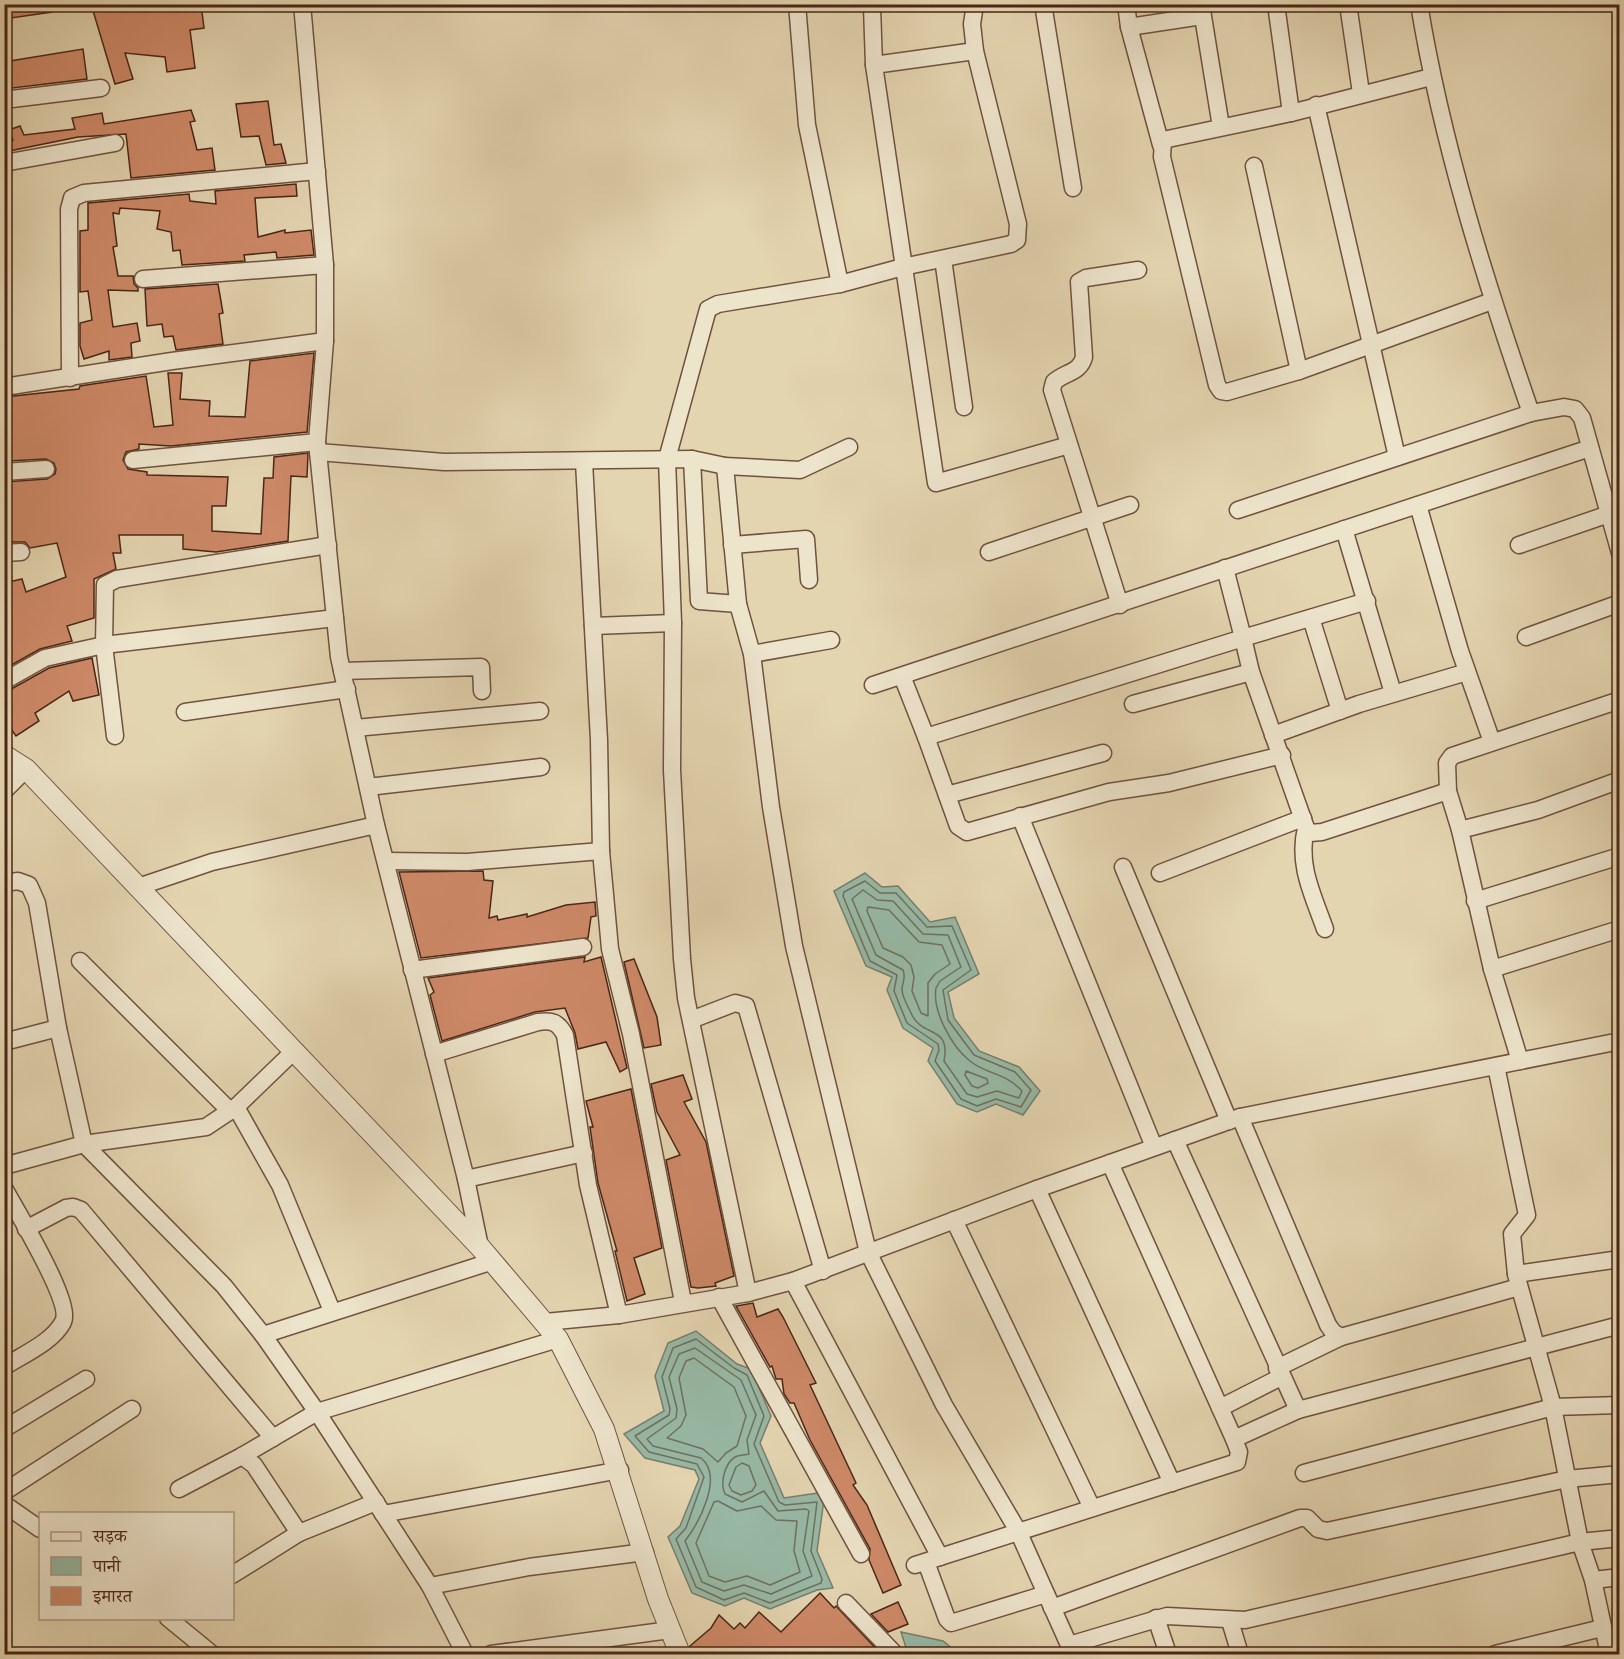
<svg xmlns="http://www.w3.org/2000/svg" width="1624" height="1659" font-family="'IM FELL French Canon','Noto Serif Devanagari',serif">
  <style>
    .water { fill: #97b9a6; stroke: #787e6d; stroke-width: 1.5 }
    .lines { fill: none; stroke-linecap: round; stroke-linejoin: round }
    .shore { stroke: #70705e; stroke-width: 1.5 }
    .building { fill: #ce8968; stroke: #492617; stroke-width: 1.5 }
    .minor-casing { stroke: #70523e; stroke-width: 19 }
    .tertiary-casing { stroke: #70523e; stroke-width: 22 }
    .minor { stroke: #ede4cc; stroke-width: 16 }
    .tertiary { stroke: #ede4cc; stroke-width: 20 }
  </style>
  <rect width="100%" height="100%" fill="#e4d5b1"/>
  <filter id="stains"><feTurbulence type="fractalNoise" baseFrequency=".00333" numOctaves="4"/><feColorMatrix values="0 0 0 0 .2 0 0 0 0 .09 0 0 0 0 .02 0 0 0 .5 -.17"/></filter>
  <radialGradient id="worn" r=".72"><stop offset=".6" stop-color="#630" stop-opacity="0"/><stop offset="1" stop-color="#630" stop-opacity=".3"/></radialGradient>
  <g class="water">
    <path d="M865,873L882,887L898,886L930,922L955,917L979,974L948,992L954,1018L979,1051L1019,1067L1040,1091L1023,1115L996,1104L977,1112L957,1104L928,1061L933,1048L903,1028L887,990L892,977L866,966L834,891Z"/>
    <path d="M696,1331L737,1364L751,1369L771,1416L760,1443L784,1498L825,1492L817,1551L833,1588L817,1590L770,1609L744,1598L725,1606L692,1593L668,1537L680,1526L699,1479L695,1470L645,1458L624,1434L664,1411L655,1376L668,1343Z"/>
    <path d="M901,1632L943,1641L959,1654H908Z"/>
  </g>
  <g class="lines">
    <g class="shore">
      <path d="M865,881L880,893H896L927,927L952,926L971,970L943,990L948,1020L974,1055L1015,1072L1031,1090L1021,1107L996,1099L977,1106L961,1099L935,1061L939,1050L938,1044L907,1023L894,991L897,975L870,961L843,896L844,892Z"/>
      <path d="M863,890L877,900L893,901L923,934L948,935L961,967L940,981L936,988C932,1011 952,1047 970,1061C987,1075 1005,1072 1022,1091L1019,1098L997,1091L977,1097L967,1094L944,1061C951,1025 923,1038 912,1015C909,1008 901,996 902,988C903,981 906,978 903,970L876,955L852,899Z"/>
      <path d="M868,907L889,910L919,942L942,945L950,964L935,974L928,983V1016L921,1013L912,991L914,977L911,965L903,957L883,948L867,911Z"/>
      <path d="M966,1071L987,1079L988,1083L978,1088L972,1086L965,1075Z"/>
      <path d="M696,1339L734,1368L747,1375L764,1416L754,1444L779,1502L785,1505L817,1502L811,1551L822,1579L821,1583L770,1603L744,1593L724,1600L696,1587L676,1539L686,1528L704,1477L697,1464L649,1452L635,1436L669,1415L670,1409L662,1377L673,1348Z"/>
      <path d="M695,1348L741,1380L756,1415L747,1440L749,1454C745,1455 739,1455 735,1457C724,1464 720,1484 725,1494L742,1502L764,1491L778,1511L806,1509L809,1511L803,1551L812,1576L771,1594L744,1585L724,1591L702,1582L685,1541C699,1523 724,1476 701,1458L653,1446L647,1439L676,1418L677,1409L669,1377L679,1354Z"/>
      <path d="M694,1358L734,1387L746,1416L737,1446L726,1453L718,1462L703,1449L667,1438L681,1426L686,1415L679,1378L686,1361Z"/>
      <path d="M742,1463L749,1466L756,1485L752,1491L741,1495L732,1491L729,1485L736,1467Z"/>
      <path d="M718,1501L737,1511L761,1506L776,1520L797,1521L794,1551L800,1572L770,1585L747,1576L725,1582L709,1576L696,1543L714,1502Z"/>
    </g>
  </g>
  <g class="building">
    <path d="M4,4H51L52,12L4,19Z"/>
    <path d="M91,4H201L204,28L190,30L195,68L167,72L165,57L125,53L133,79L115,84Z"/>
    <path d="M83,49L87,79L4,89V62Z"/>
    <path d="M268,101L274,145L281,144L286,163L266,165L259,136L241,137L236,104Z"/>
    <path d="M191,110L195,121L190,122L197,150L212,148L215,170L131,178L126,134L78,137L4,152V144L13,140L9,130L20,126L24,135L75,129L72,118L102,113L104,124Z"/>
    <path d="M296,184L297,196L255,198L258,237L285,230V233L311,230L314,255L277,258L276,252L244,255L245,261L182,265L180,250L173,251L171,232L157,229L160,211L120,208L119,214L113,213L117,246L113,247L118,276H133L134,284L138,288V291L108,290L113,327L137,323L140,341L131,343L132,357L109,360V351L84,359L80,346V323L92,320L88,291L80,292V231L88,230V203L189,194L190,201L216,204L215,191Z"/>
    <path d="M218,284L223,313L219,314L223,344L176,350L173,336L164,337L162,324L147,326L145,289Z"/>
    <path d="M314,353L307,432L171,446L139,444V449L126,452L123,460L128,469L147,472V475L228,477L226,506H212V531L261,534L264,478H273L274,457L308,453L307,477L291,476L288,541L216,552L183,549V535H119L121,553H113L116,569L94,579V618L67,626L72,641L40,649L6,668L4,583L22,579L26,592L66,577L57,543L30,548L25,542H9L4,482L47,479L55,474L56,469L54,463L46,459L8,461L4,397L79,389L80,386L146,376L154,427L173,425L168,373H182L180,399L210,401L209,416L245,417L250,361Z"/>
    <path d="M92,658L99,695L73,701L69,691L35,713L39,721L16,736L4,719V693L49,668Z"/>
    <path d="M483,871L484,880L493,881L489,918L497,916L498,920L527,914V917L566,905L595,902L596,916L591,917L588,938L421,958L399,872Z"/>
    <path d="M585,957L584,962L601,957L627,1068L620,1072L606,1042L578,1049L575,1033L565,1008L535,1012L442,1041L430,995L434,992L428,978Z"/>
    <path d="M634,959L657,1017L661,1045L644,1048L624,962Z"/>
    <path d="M683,1075L692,1099L684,1102L706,1142L734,1276L715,1283L716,1286L698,1288L691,1287L666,1160L680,1155L657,1112L651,1084Z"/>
    <path d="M631,1089L662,1248L634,1258L645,1294L627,1301L615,1251H617L598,1183L590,1127H593L586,1101Z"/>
    <path d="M753,1303L757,1317L778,1309L783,1317L816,1383L810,1385L856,1483L853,1485L867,1505L901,1585L883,1593L869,1560L870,1549L810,1440L794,1403H790L784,1394L782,1379H776L772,1366L770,1367L736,1306Z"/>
    <path d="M820,1593L834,1608L836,1606L881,1654H696L691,1649L690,1646L711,1628L719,1615L734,1629L740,1623L745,1628L759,1612L781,1632Z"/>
    <path d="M898,1602L908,1624L888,1632L871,1614Z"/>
  </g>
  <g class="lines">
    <g class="minor-casing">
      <g id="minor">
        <path d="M302,4L325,265V341L317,442L339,657L376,825L466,1179L480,1247"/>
        <path d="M797,4L807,125L840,284"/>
        <path d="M1043,4L1073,188"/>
        <path d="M1126,4L1129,27L1161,145"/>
        <path d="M1201,4L1221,127"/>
        <path d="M1276,4L1291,113"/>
        <path d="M1348,4L1361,93"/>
        <path d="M1419,4C1442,144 1485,280 1531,413"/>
        <path d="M872,7L874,65L936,483L1069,445"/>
        <path d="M1129,27L1202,16"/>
        <path d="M874,65L975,51"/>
        <path d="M4,100L101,88"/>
        <path d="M1316,105L1397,457"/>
        <path d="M4,163L115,143"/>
        <path d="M1254,166L1299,371L1492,301"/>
        <path d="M943,259L964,407"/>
        <path d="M143,279L325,265"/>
        <path d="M1299,371L1227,392L1221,391L1217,385L1162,157L1163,140L1291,113L1431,77"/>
        <path d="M70,378L69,209L72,198L84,193L317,171"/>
        <path d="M4,387L172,361L325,341"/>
        <path d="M318,452L444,462L692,459L725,466L800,470L849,447"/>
        <path d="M692,459L699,601L738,604"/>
        <path d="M133,460L317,442"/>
        <path d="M584,462L599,740L601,851L610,949L631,1034L683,1302"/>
        <path d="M725,466L738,604L752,654L771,807L794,946L868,1252L944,1405L1018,1531L1073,1654"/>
        <path d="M4,472L46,469"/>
        <path d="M1418,505L1460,651L1492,742"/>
        <path d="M1238,510L1531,413L1564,407L1575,409L1582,418L1620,553"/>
        <path d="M1344,529L1393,693"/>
        <path d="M732,545L806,539L809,580"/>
        <path d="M1519,545L1609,514"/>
        <path d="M989,552L1130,505"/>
        <path d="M4,553L21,552"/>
        <path d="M1225,568L1243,638L926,737L958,826L967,832L1109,792L1169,783L1282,755"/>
        <path d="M1367,601L1243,638L1251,672L1306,828L1310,833L1322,832L1448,791L1460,830"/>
        <path d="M1120,605L1052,390L1054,382C1065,372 1080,373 1084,357L1079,282L1086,278L1138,270"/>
        <path d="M1311,618L1340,711"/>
        <path d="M593,626L673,623"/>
        <path d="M1526,637L1620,603"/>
        <path d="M752,654L831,640"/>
        <path d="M342,671L481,667L482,691"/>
        <path d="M902,676L926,737"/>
        <path d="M4,681L45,658L104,645L335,618"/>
        <path d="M873,685L1590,448"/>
        <path d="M1133,704L1251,672"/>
        <path d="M185,712L347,689"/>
        <path d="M355,728L540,711"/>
        <path d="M1273,735L1359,704L1467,672"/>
        <path d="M115,736L104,645L105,585L117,579L328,545"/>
        <path d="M368,787L541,767"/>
        <path d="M4,791L26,769"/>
        <path d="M1448,791L1447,763L1452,756L1620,700"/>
        <path d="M947,795L1103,753"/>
        <path d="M1020,816L1154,1147"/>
        <path d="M1306,828C1297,865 1313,895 1325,929"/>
        <path d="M386,861L467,862L601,851"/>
        <path d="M1123,867L1229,1121"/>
        <path d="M1160,873L1303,818"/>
        <path d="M4,883L18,881L29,885L37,903L58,1028L84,1144L224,1286L263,1335L317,1412L430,1586L465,1654"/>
        <path d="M138,887L212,862L376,825"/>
        <path d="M1475,901L1620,856"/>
        <path d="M80,961L230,1111"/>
        <path d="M1492,969L1620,929"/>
        <path d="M412,970L583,947"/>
        <path d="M691,1020L735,1003L746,1006L823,1271"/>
        <path d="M4,1042L58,1028"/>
        <path d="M434,1054L538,1022C552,1020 558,1022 565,1035L588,1185L619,1315"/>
        <path d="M1520,1061L1492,969L1460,830L1538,810L1620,780"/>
        <path d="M1496,1066L1527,1215L1512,1234L1516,1274L1553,1407L1580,1542L1593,1580L1609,1654"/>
        <path d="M236,1107L280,1185L332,1311"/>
        <path d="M1240,1117L1328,1325L1333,1332L1341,1337L1519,1287"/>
        <path d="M1175,1140L1298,1410L1620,1325"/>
        <path d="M4,1166L84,1144L206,1127L236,1107L293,1052"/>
        <path d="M466,1179L584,1153"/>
        <path d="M4,1188C16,1210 73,1303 63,1322C53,1342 22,1355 4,1367"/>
        <path d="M1037,1189L1172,1483"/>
        <path d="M954,1220L1092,1508"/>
        <path d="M26,1229L66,1208L73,1207L81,1210L273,1438"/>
        <path d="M1516,1274L1620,1259"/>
        <path d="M793,1281L940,1557"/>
        <path d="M748,1293L686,998L682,959L672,770L673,623L667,459L708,309L718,304L840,284L903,267L1011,244L1017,240L1018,224L975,51L972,24L975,4"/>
        <path d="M719,1297L861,1554"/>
        <path d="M545,1322L619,1315L748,1293L793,1281L1037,1189L1240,1117L1620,1041"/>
        <path d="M263,1335L493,1261"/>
        <path d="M1277,1368L1341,1337"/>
        <path d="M1220,1408L1281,1377"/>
        <path d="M4,1429L86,1379"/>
        <path d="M1234,1439L1298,1410"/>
        <path d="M242,1456L254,1465L299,1533"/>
        <path d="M1304,1473L1553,1407L1620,1405"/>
        <path d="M179,1489L242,1456L317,1412L558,1339"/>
        <path d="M4,1492L132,1409"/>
        <path d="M4,1504L40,1529"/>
        <path d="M383,1514L620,1470"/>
        <path d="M926,1562L947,1619L951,1623L1046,1594"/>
        <path d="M915,1565L1237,1462L1239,1452L1234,1439L1110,1163"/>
        <path d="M232,1575L299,1533L376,1502"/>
        <path d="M1593,1580L1620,1577"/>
        <path d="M430,1586L529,1567L645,1552"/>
        <path d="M846,1603L895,1654"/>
        <path d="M1052,1608L1300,1518H1307L1318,1529L1327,1531L1567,1479L1620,1474"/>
        <path d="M168,1618L212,1654"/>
        <path d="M1156,1618L1168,1654"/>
        <path d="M1230,1621L1240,1654"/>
        <path d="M1069,1645L1167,1616L1245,1620L1580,1542L1620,1538"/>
        <path d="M491,1654L670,1630"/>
        <path d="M1495,1654L1602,1628"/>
      </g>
    </g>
    <g class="tertiary-casing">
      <path id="tertiary" d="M4,755L26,769L480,1247L558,1339L604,1429L658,1599L680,1654"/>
    </g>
    <use href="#minor" class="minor"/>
    <use href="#tertiary" class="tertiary"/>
  </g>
  <rect width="1624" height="1659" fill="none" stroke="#e4d5b1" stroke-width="24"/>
  <rect x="6" y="6" width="1612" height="1647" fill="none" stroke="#492617" stroke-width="3"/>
  <rect x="12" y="12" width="1600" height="1635" fill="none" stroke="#492617" stroke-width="1.5"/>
  <rect x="39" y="1512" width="195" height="108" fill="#ede4cc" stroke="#ab9884" stroke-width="1.5"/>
  <rect x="51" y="1532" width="30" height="9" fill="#ede4cc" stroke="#ab9884" stroke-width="1.5"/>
  <text x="93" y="1542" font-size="18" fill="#492617">सड़क</text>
  <rect x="51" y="1557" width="30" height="18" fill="#97b9a6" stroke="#ab9884" stroke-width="1.5"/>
  <text x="93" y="1572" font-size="18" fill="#492617">पानी</text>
  <rect x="51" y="1587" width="30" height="18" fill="#ce8968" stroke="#ab9884" stroke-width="1.5"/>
  <text x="93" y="1602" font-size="18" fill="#492617">इमारत</text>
  <rect width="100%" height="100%" filter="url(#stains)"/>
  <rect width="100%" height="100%" fill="url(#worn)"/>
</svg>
